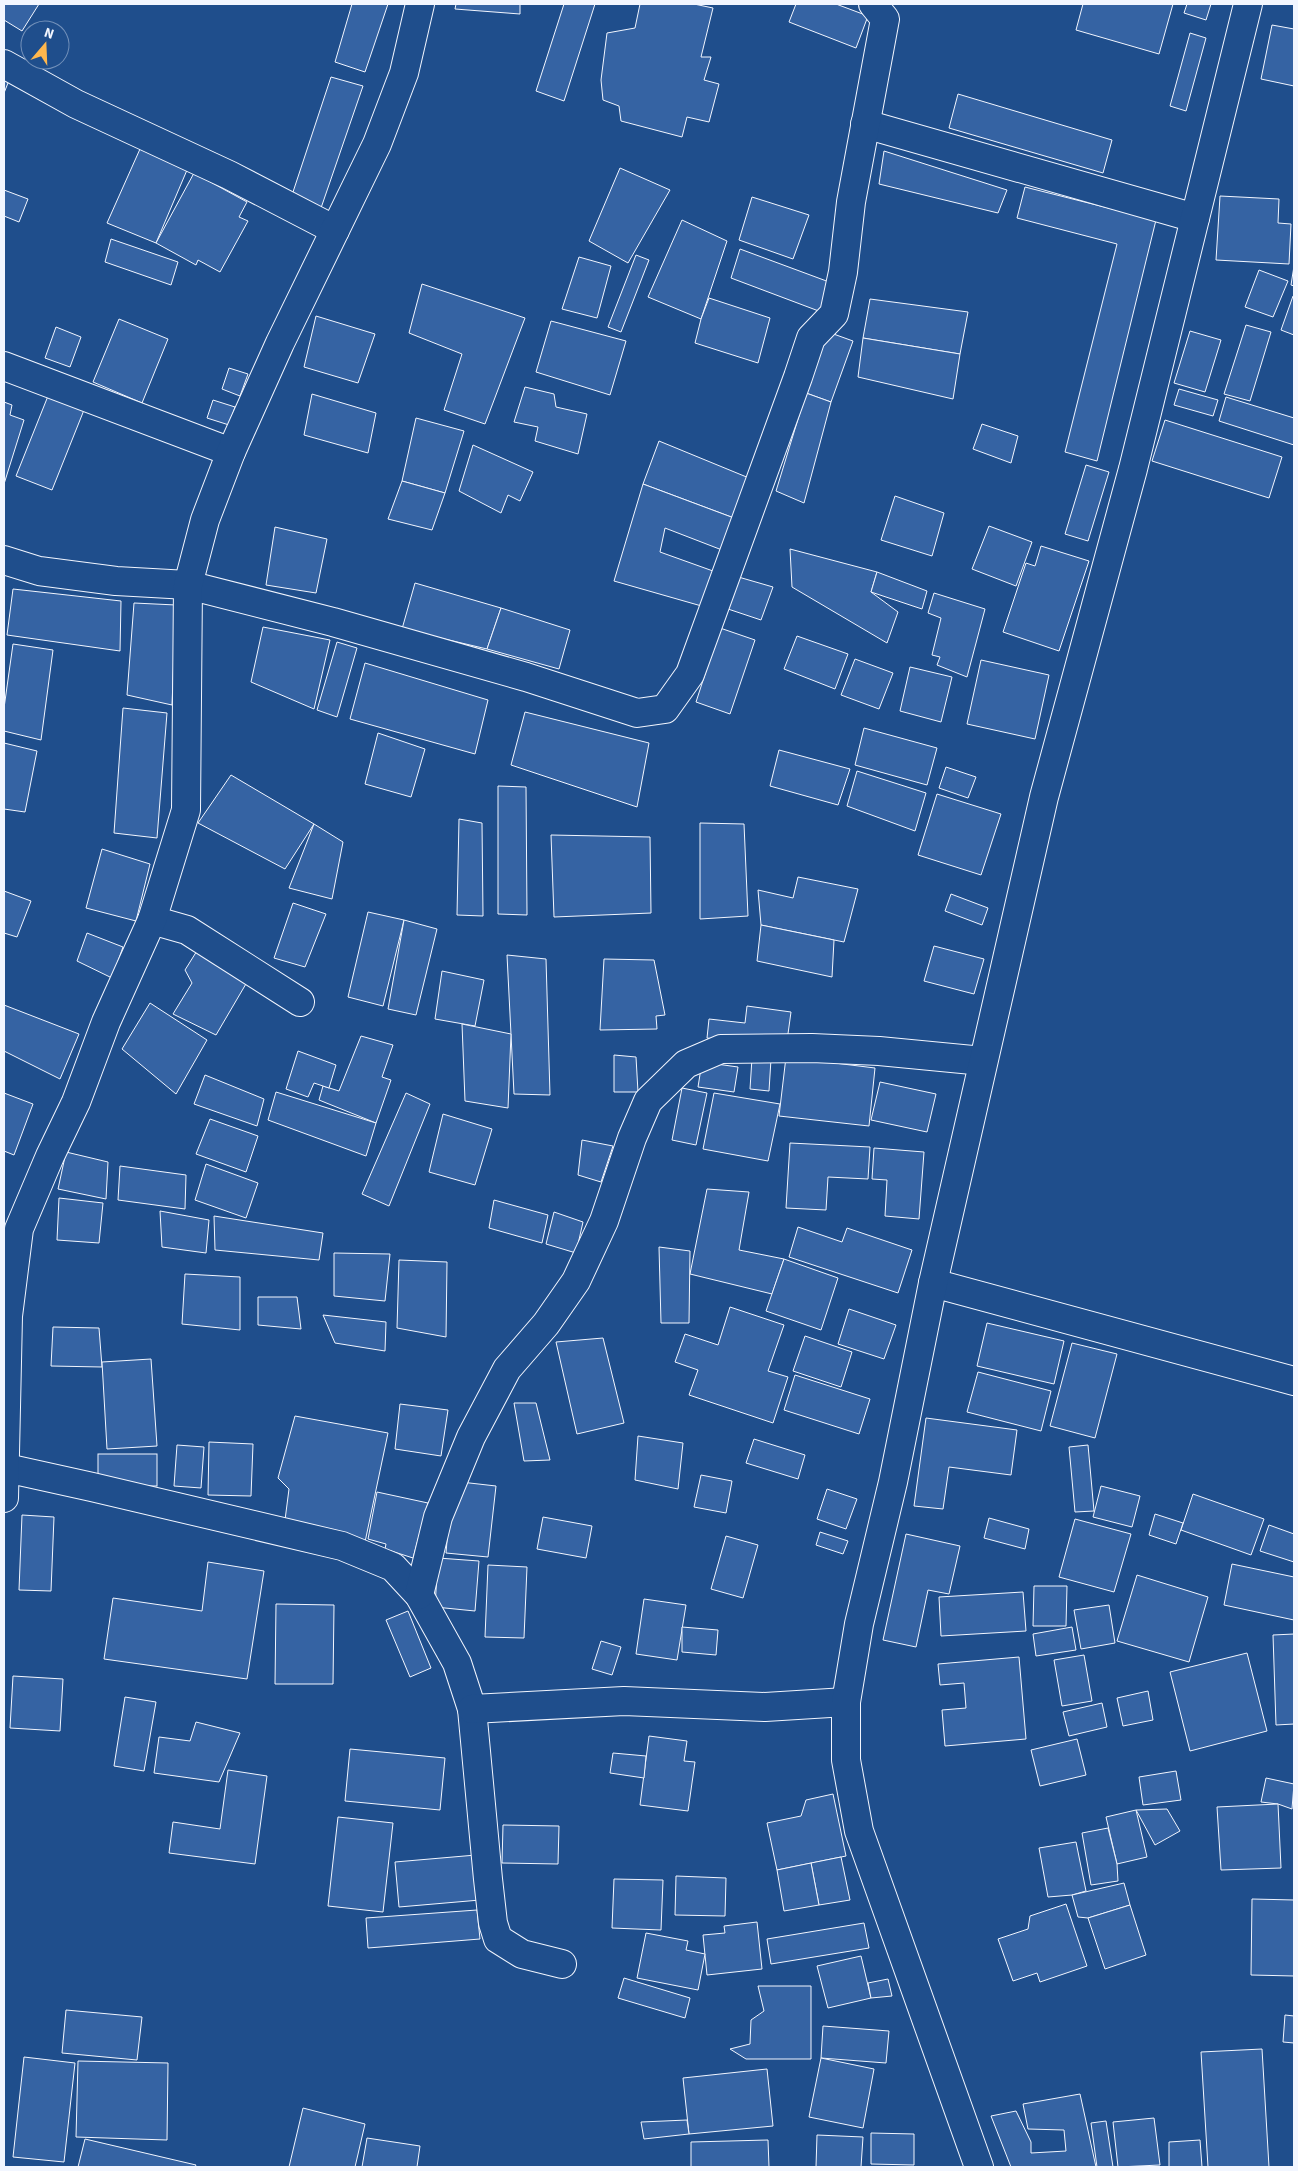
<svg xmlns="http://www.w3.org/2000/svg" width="1298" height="2171" font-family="'Source Sans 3',sans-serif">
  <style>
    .building { fill: #3563a3; stroke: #f2f6ff }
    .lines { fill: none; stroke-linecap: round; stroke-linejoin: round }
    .minor-casing { stroke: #f2f6ff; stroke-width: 30 }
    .minor { stroke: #1f4e8c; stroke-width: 28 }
  </style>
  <rect width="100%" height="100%" fill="#1f4e8c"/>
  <g class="building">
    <path d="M4,4H39L22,31L4,20Z"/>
    <path d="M352,4H388L365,72L335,62Z"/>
    <path d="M456,4H520V14L455,9Z"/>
    <path d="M564,4H595L564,101L536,91Z"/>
    <path d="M640,4H694L713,8L701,57H711L704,80L719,84L709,122L687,117L682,137L621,121L619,106L603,100L601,80L607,33L635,28Z"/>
    <path d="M796,4H836L868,16L856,48L789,22Z"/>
    <path d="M1083,4H1173L1159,54L1076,30Z"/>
    <path d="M1187,4H1211L1206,20L1184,13Z"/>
    <path d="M1272,25L1294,29V86L1261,79Z"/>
    <path d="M1190,33L1206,38L1186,111L1170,106Z"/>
    <path d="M4,70L12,73L4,93Z"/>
    <path d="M331,77L363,86L321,208L292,195Z"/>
    <path d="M958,94L1112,140L1103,173L949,128Z"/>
    <path d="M140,149L187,170L156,243L107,223Z"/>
    <path d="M884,151L1007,190L998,213L879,184Z"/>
    <path d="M620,168L670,190L628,263L589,241Z"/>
    <path d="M194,173L247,202L239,217L248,221L220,272L198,260L196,265L156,243Z"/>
    <path d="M1025,187L1156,220L1097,461L1065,452L1117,244L1017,218Z"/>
    <path d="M4,190L28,199L19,222L4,216Z"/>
    <path d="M1220,196L1279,199L1278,223L1291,224L1289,264L1216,260Z"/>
    <path d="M752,197L809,215L793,259L739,240Z"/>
    <path d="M682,220L727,241L701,319L648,297Z"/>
    <path d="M111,239L178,262L171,285L105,262Z"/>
    <path d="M740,249L840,286L824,313L731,278Z"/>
    <path d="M636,255L649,260L621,332L608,327Z"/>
    <path d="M579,257L611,266L597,318L562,309Z"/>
    <path d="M1294,266V286L1291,285Z"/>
    <path d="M1259,270L1288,281L1273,317L1245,307Z"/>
    <path d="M422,284L525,318L485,424L444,410L462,354L409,333Z"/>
    <path d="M1293,296H1294V335L1281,330Z"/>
    <path d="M709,298L770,318L758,363L695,343L701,319Z"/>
    <path d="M870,299L968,312L960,354L863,338Z"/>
    <path d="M316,316L375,334L358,383L304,367Z"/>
    <path d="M119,319L168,339L142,403L93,382Z"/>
    <path d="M551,321L626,341L610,395L536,372Z"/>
    <path d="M1246,325L1271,332L1250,401L1224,394Z"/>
    <path d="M56,327L81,337L70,367L45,358Z"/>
    <path d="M1190,331L1221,340L1205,392L1174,383Z"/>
    <path d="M828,332L853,341L831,402L806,393Z"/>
    <path d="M863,338L960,354L953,399L858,377Z"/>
    <path d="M229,368L248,374L240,396L222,389Z"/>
    <path d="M525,387L554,394L556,407L587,414L578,454L535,441L538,427L514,422Z"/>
    <path d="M1179,389L1218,400L1213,416L1174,405Z"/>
    <path d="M806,393L831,402L804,503L776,491Z"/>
    <path d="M312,394L376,413L368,453L304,435Z"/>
    <path d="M48,396L84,410L52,490L16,476Z"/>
    <path d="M1226,397L1294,418V445L1219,421Z"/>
    <path d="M213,400L235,407L229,425L207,418Z"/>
    <path d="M4,402L12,405L10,415L24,420L4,484Z"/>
    <path d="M416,418L464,431L445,493L402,481Z"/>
    <path d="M1165,420L1282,457L1269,498L1152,461Z"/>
    <path d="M982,424L1018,436L1011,463L973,449Z"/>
    <path d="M659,441L749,478L734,518L643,484Z"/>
    <path d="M473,445L533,472L520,501L508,495L501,513L459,491Z"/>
    <path d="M1086,465L1109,472L1088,541L1065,534Z"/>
    <path d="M402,481L445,493L432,530L388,519Z"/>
    <path d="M643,484L734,518L722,550L665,528L660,552L713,571L705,607L614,581Z"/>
    <path d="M895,496L944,513L932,556L881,540Z"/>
    <path d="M989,526L1032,542L1016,586L972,569Z"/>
    <path d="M275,527L327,539L316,593L266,585Z"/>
    <path d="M1041,546L1089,561L1059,651L1003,632L1026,563L1035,566Z"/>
    <path d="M790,549L877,572L871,592L898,612L887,643L792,587Z"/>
    <path d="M877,572L927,591L922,609L871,592Z"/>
    <path d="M735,576L773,587L761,620L725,608Z"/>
    <path d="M415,583L501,608L487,649L402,629Z"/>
    <path d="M13,589L121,601L120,651L7,635Z"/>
    <path d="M934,593L985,609L967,677L937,665L940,657L932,655L941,618L928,613Z"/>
    <path d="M134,603L176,605L172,705L127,695Z"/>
    <path d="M501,608L570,630L559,669L487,649Z"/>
    <path d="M263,627L330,640L314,709L251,682Z"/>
    <path d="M720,628L755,640L730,714L696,702Z"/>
    <path d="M797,636L848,654L835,689L784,669Z"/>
    <path d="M337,642L357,648L337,717L317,710Z"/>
    <path d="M13,644L53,650L41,740L4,731V708Z"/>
    <path d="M855,659L893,673L879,709L841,695Z"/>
    <path d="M981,660L1049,675L1035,739L967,724Z"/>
    <path d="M365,663L488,700L475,754L350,719Z"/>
    <path d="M910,667L952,677L941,722L900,711Z"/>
    <path d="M123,708L167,713L157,838L114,833Z"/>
    <path d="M525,712L649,743L637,807L511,765Z"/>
    <path d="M864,728L937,748L927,785L855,765Z"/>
    <path d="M378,733L425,749L411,797L365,784Z"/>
    <path d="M4,743L37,751L25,812L4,809Z"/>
    <path d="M779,750L850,769L838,805L770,786Z"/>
    <path d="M946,767L976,777L968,798L939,788Z"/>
    <path d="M857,771L926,793L915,831L847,806Z"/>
    <path d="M231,775L314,824L285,869L198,823Z"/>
    <path d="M498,786L526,787L527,915L498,914Z"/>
    <path d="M937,794L1001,814L981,875L918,855Z"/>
    <path d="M459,819L482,823L483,916L457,915Z"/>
    <path d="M700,823L744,824L748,916L700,919Z"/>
    <path d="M314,824L343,842L332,899L289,888Z"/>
    <path d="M551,835L650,837L651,913L554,917Z"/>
    <path d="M102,849L150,864L136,921L86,908Z"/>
    <path d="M798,877L858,889L844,942L761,925L758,890L793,898Z"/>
    <path d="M4,891L31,901L17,937L4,933Z"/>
    <path d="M951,894L988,908L982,925L945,911Z"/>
    <path d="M293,903L326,914L305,967L274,958Z"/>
    <path d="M368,912L404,920L383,1006L348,997Z"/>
    <path d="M404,920L437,929L416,1015L388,1009Z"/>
    <path d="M761,925L834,940L832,977L757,961Z"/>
    <path d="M87,933L123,947L112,978L77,961Z"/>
    <path d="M200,946L250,977L216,1035L173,1014L192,983L185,970Z"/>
    <path d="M934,946L984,959L974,994L924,981Z"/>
    <path d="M507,955L546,959L550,1095L514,1094Z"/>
    <path d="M604,959L654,960L665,1015L656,1016L657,1029L600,1030Z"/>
    <path d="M442,971L484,980L475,1026L435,1019Z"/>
    <path d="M150,1003L207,1040L176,1094L122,1049Z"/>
    <path d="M4,1005L79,1034L60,1079L4,1051Z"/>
    <path d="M747,1006L791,1012L787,1041L742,1035L741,1043L707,1038L709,1019L745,1023Z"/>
    <path d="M462,1024L511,1034L508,1108L465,1101Z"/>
    <path d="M361,1036L393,1045L382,1077L391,1080L376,1123L319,1100L323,1086L339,1091Z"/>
    <path d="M298,1051L336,1065L329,1088L314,1083L308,1097L286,1089Z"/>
    <path d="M614,1055L636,1057L638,1092H614Z"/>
    <path d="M786,1057L875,1068L869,1126L779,1116Z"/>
    <path d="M752,1058L771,1059L769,1091L750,1089Z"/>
    <path d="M702,1062L738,1067L734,1092L698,1087Z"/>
    <path d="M205,1075L264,1099L257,1126L194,1104Z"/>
    <path d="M880,1082L936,1094L927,1132L871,1120Z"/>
    <path d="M682,1088L707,1093L696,1145L672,1140Z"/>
    <path d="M276,1092L376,1123L366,1156L268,1120Z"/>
    <path d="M4,1093L33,1104L14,1155L4,1151Z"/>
    <path d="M406,1093L430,1104L389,1206L362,1194Z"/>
    <path d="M714,1093L780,1104L768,1161L703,1149Z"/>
    <path d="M443,1114L492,1129L475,1185L429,1172Z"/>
    <path d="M210,1119L258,1136L246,1172L196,1154Z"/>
    <path d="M582,1140L613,1146L601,1182L578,1175Z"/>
    <path d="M790,1143L870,1147L868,1179L828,1177L826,1210L786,1208Z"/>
    <path d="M874,1148L924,1152L919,1219L885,1216L887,1180L872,1179Z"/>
    <path d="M66,1152L108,1162L106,1199L58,1189Z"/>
    <path d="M206,1164L258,1183L246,1218L195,1200Z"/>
    <path d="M120,1166L186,1175L185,1209L118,1200Z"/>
    <path d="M707,1189L749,1192L739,1250L784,1259L772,1294L690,1274Z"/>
    <path d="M59,1198L103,1203L99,1243L57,1240Z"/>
    <path d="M494,1200L548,1215L542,1243L489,1228Z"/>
    <path d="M160,1211L209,1220L206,1253L162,1247Z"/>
    <path d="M554,1212L583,1222L576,1253L546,1244Z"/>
    <path d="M214,1216L323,1233L319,1260L215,1250Z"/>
    <path d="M798,1227L842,1242L847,1228L912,1250L898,1293L789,1257Z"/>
    <path d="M659,1247L690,1251L689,1323H661Z"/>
    <path d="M334,1253L390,1254L385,1301L334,1296Z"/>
    <path d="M784,1259L838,1278L821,1330L766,1311Z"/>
    <path d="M399,1260L447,1262L446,1337L397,1328Z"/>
    <path d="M185,1274L240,1277V1330L182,1324Z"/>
    <path d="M258,1297H297L301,1329L258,1325Z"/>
    <path d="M730,1307L784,1325L768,1371L788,1377L773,1423L689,1395L698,1370L675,1362L685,1334L718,1345Z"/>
    <path d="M849,1309L896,1325L884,1359L838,1344Z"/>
    <path d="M323,1315L386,1322L385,1351L335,1343Z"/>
    <path d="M987,1323L1064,1341L1054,1384L977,1366Z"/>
    <path d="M53,1327L99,1328L102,1367L51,1366Z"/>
    <path d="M805,1336L852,1352L841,1387L793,1371Z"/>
    <path d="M603,1338L624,1423L577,1434L556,1342Z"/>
    <path d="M1072,1343L1117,1354L1095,1438L1050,1426Z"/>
    <path d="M151,1359L157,1446L107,1449L102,1362Z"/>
    <path d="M978,1372L1051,1391L1041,1431L967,1412Z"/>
    <path d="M795,1375L870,1399L859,1434L784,1410Z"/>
    <path d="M514,1403H536L550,1460L524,1461Z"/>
    <path d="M400,1404L448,1410L441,1456L395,1449Z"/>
    <path d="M295,1416L388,1433L365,1542L285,1520L289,1489L278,1478Z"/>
    <path d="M926,1418L1017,1430L1011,1475L949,1467L943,1509L914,1506Z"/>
    <path d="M638,1436L683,1443L678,1489L635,1480Z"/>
    <path d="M754,1439L805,1455L798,1479L746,1463Z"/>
    <path d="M209,1442L253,1444L251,1496L208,1495Z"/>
    <path d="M177,1445L204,1447L201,1488L174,1486Z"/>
    <path d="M1088,1445L1094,1511L1075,1512L1069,1447Z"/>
    <rect x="98" y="1454" width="59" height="32"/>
    <path d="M701,1475L732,1481L726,1513L694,1507Z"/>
    <path d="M452,1481L496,1486L488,1557L446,1553Z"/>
    <path d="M1101,1486L1140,1496L1132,1527L1093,1517Z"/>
    <path d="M827,1489L857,1499L846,1529L817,1519Z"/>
    <path d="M377,1492L428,1503L413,1558L385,1549L386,1544L368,1539Z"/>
    <path d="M1193,1494L1264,1519L1251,1555L1181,1530Z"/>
    <path d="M1155,1514L1183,1523L1176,1544L1149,1535Z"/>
    <path d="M22,1515L54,1517L51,1591L19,1590Z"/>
    <path d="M543,1517L592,1526L586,1558L537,1549Z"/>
    <path d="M989,1518L1029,1529L1025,1549L984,1538Z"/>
    <path d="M1075,1519L1131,1534L1114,1592L1059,1577Z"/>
    <path d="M1269,1525L1294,1534V1562L1260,1551Z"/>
    <path d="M820,1532L848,1541L843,1554L816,1545Z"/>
    <path d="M906,1534L960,1546L949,1594L928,1590L916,1647L883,1640Z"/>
    <path d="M726,1536L758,1545L743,1598L711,1589Z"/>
    <path d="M438,1558L479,1561L475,1611L435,1607Z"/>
    <path d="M208,1562L264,1571L247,1679L104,1659L113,1598L202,1611Z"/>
    <path d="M1232,1564L1294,1577V1620L1224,1605Z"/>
    <path d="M488,1565L527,1567L524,1638L485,1637Z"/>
    <path d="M1137,1575L1208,1597L1189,1662L1117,1641Z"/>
    <path d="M1034,1586H1067L1066,1626H1033Z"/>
    <path d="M1023,1592L1026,1631L941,1636L939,1597Z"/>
    <path d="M644,1599L686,1605L677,1660L636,1654Z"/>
    <path d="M276,1604L334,1605L333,1684H275Z"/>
    <path d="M1109,1605L1115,1643L1081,1649L1074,1610Z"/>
    <path d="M408,1611L431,1668L410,1677L386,1620Z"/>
    <path d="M682,1627L718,1630L716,1655L682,1652Z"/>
    <path d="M1072,1627L1076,1650L1036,1656L1033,1634Z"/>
    <path d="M1294,1634V1724L1276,1725L1273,1635Z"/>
    <path d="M601,1641L621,1647L612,1675L592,1669Z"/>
    <path d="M1247,1653L1267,1731L1190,1751L1170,1672Z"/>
    <path d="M1084,1655L1092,1701L1062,1706L1054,1660Z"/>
    <path d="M1019,1657L1026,1739L945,1746L942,1710L966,1708L964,1683L940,1685L938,1664Z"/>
    <path d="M13,1676L63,1679L60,1731L10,1728Z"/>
    <path d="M1148,1691L1153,1720L1123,1726L1117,1698Z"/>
    <path d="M125,1697L156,1702L144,1771L114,1766Z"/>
    <path d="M1102,1703L1107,1727L1069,1736L1063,1712Z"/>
    <path d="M196,1722L240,1733L219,1782L154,1773L159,1737L190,1741Z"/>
    <path d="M649,1736L687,1741L684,1761L695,1762L688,1811L640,1805Z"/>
    <path d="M1077,1739L1086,1775L1040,1786L1031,1750Z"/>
    <path d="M350,1749L445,1758L440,1810L345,1801Z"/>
    <path d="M613,1753L646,1756L644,1778L610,1773Z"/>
    <path d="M228,1770L267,1776L255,1864L169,1853L173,1822L220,1829Z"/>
    <path d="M1176,1771L1181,1800L1143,1805L1139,1777Z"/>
    <path d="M1266,1778L1294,1784L1292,1809L1278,1804L1261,1802Z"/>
    <path d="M833,1794L846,1856L777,1870L767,1823L801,1816L806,1800Z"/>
    <path d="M1278,1804L1281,1868L1221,1870L1217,1807Z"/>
    <path d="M1167,1809L1180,1831L1155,1845L1136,1810Z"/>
    <path d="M1136,1810L1147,1857L1117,1864L1106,1817Z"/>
    <path d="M338,1817L393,1823L383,1912L328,1906Z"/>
    <path d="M503,1825L559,1826L558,1864L502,1863Z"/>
    <path d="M1108,1828L1117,1864L1118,1881L1091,1885L1082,1833Z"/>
    <path d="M1076,1842L1086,1891L1072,1895L1048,1897L1039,1848Z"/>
    <path d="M476,1855L480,1900L399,1907L395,1862Z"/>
    <path d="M841,1857L850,1900L819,1905L811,1863Z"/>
    <path d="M811,1863L819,1905L784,1911L777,1870Z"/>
    <path d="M676,1876L726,1878L725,1916L675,1915Z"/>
    <path d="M614,1879L663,1880L661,1930L612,1928Z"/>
    <path d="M1124,1883L1130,1905L1088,1918L1078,1917L1072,1895Z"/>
    <path d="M1252,1899L1294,1900V1976L1251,1975Z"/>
    <path d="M1066,1904L1087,1966L1040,1982L1037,1973L1013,1981L998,1939L1028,1929L1030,1916Z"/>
    <path d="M1130,1905L1146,1955L1105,1969L1088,1918Z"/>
    <path d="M477,1910L480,1939L368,1948L366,1918Z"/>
    <path d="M757,1922L762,1969L707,1975L703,1935L725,1933L724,1926Z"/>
    <path d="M864,1923L869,1948L771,1964L767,1939Z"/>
    <path d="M646,1933L688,1941L686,1950L705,1954L698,1990L637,1978Z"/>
    <path d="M861,1956L871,1998L828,2008L817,1966Z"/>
    <path d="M624,1978L690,1998L685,2018L618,1998Z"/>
    <path d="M888,1979L892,1996L871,1998L868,1983Z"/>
    <path d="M758,1986H811V2059H746L730,2049L750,2044L751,2020L764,2011Z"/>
    <path d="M66,2010L142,2017L137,2060L62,2053Z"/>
    <path d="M1285,2015L1294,2016V2043L1283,2042Z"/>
    <path d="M823,2026L889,2031L886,2063L821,2058Z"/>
    <path d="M1262,2049L1269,2167H1208L1201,2052Z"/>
    <path d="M24,2057L75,2063L64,2162L13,2157Z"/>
    <path d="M821,2058L874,2069L863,2128L809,2117Z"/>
    <path d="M78,2061L168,2063L167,2140L76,2137Z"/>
    <path d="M767,2069L773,2126L689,2134L683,2078Z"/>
    <path d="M1080,2094L1096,2167H1011L991,2116L1016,2111L1031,2142V2153L1066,2151L1064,2130L1028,2129L1023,2104Z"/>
    <path d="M303,2108L365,2124L355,2167H289Z"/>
    <path d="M1154,2118L1160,2165L1118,2167L1113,2122Z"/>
    <path d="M687,2120L689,2134L644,2139L641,2122Z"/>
    <path d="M1106,2121L1113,2167H1097L1091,2123Z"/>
    <path d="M871,2133L914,2134V2165L871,2164Z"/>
    <path d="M817,2135L863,2137L861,2167H816Z"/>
    <path d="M367,2138L420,2146L417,2167H362Z"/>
    <path d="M85,2139L196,2165L195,2167H78Z"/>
    <path d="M768,2140L769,2167H691V2142Z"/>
    <path d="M1200,2140L1202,2167H1169V2142Z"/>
  </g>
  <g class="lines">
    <g class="minor-casing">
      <g id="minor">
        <path d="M4,64L76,104L229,175L335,230"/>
        <path d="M865,124L1195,218"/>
        <path d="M4,366L231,452"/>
        <path d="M4,560L39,571L116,581L188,585L333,622L526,677L637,713L665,709L690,674L798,377L811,338L834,314L843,272L851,202L885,19L873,4"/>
        <path d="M152,920L187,930L300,1002"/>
        <path d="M933,1283L1294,1381"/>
        <path d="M6,1468L92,1487L342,1546L393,1567L419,1595L457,1663L472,1709L488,1879L493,1923L498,1939L522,1954L562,1964"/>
        <path d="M4,1498L8,1316L19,1229L50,1156L76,1102L106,1022L152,920L186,810L188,585L205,520L231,452L280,343L377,144L404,73L420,4"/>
        <path d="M419,1595L438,1517L471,1437L507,1369L546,1324L576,1281L604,1221L632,1138L648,1101L686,1064L721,1049L812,1048L879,1051L983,1061"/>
        <path d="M472,1709L624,1701L765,1707L846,1702"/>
        <path d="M979,2167L859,1831L846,1760V1702L859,1624L893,1482L933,1283L1044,797L1133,469L1248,4"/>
      </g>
    </g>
    <use href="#minor" class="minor"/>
  </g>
  <rect width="1298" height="2171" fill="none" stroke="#f2f6ff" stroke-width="10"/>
  <g transform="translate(45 45) rotate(19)"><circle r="24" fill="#1f4e8c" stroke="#7391ba"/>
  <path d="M0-4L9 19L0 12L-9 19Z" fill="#ffb74d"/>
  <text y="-8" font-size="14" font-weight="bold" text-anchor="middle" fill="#f2f6ff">N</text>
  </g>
</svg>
